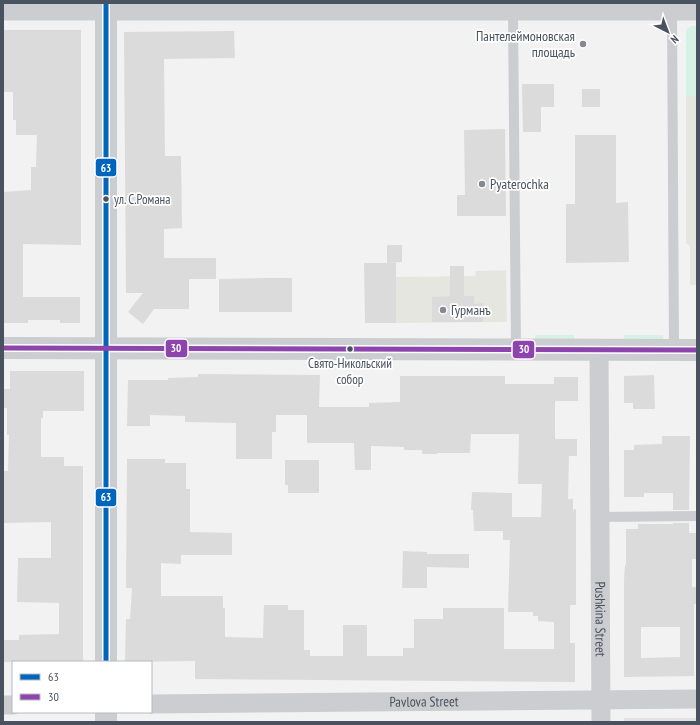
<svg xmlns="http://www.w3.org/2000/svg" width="700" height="725" font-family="'PT Sans Narrow',sans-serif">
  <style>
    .commercial { fill: #e6e6e1 }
    .education { fill: #e4e3e4 }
    .green { fill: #d7f1e4 }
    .building { fill: #dbdbdc; fill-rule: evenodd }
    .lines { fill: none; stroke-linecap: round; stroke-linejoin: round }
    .service { stroke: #cccdd0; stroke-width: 10 }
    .minor { stroke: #cccdd0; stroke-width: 19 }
    .tertiary { stroke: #cccdd0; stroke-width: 22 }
    .bus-1-casing { stroke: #fff; stroke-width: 8 }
    .bus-2-casing { stroke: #fff; stroke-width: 8 }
    .bus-1 { stroke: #0065bd; stroke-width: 5 }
    .bus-2 { stroke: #8e44ad; stroke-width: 5 }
    .poi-dot { fill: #848a92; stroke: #fff; stroke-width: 1.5 }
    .bus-dot { fill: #49525f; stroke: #fff; stroke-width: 1.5 }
    .labels { text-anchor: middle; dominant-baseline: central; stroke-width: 3.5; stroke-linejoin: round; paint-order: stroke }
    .bus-label { font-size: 13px; fill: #49525f; stroke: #fff; text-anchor: start }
    .poi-label { font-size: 14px; fill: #49525f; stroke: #fff; text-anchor: start }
    .street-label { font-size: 14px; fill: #49525f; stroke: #fff }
    .line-badge { stroke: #fff; stroke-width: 1.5 }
    .badge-label { font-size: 11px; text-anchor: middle; font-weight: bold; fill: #fff }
  </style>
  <rect width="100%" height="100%" fill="#f2f2f2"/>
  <g class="commercial">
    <path d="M686,96H697V285H690V247L686,243Z"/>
    <path d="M506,270L507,322L396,323V277L475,276L476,271Z"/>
  </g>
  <rect class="education" x="624" y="718" width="73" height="4"/>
  <g class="green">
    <path d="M691,26H697V96H686V33L687,29Z"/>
    <path d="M535,335H574V346L535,341Z"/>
    <path d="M624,335H663V340L624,345Z"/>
  </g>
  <g class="building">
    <path d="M3,30H81V245L23,244V297H80V323H60V320H28V323H3V192L31,190V167H36L37,135H16V120H13V92H3Z"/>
    <path d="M234,31L235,58L164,59L165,156H181L182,228L164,229V258H216V279H189V309H154L143,324L128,312L143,293H126L124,32Z"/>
    <path d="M522,84H554V107H541V132H523Z"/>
    <rect x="582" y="89" width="18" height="18"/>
    <path d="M505,129L506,216H457V195H465L464,130Z"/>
    <path d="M575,135H616V203L628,202L629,262L566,263V204H575Z"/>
    <path d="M387,245H402V262L388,263H396V323H365L364,263H387Z"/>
    <path d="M450,266H464V296H474V304L483,303V322H432V297L450,296Z"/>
    <path d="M262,278H292V312H219V279Z"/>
    <path d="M10,371H84V411H43V418H41V457H64V466H83V662H3V640H19V635L59,634V603L17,602L18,558H51V522L3,523V471H8L9,435H7V408H4V389H10Z"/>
    <path d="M198,374L320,375L319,407H369V403L400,402V376H505V384H554V377H578V401H555V439H577V456H569L568,499H573V510L576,509V605H570V643H575V682L195,679V661L125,662L126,619H130L132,588H126L127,459H165V463H186V489H190V532L232,533V555H181V564L161,563V596H223V608H225V637L263,638L264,605H288V610H304V650H310V656H343V625H367V656H403V648H414V619H443V608H504V649H554V622L538,621V616H533V612H508L510,540H503V531H474L473,510H471L472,492L512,493V517H541L542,484H518L519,434H471L470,453H437V454H422V450H404V447L371,446V470H355L354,443H307V415H276V432H272V459H236V423L185,422V416L150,415V426H127L128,380H168V378L198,377Z"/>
    <path d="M654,375L655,409H633V403H624V376Z"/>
    <path d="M662,436H690L689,510H673V493H644V497H624V450H634V445L662,444Z"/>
    <path d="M285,460H319V493H288V485H285Z"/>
    <path d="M673,523H689V533H697V559H692V587H697V604H694V676L624,677V580L625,565H626V529H638V524H673ZM641,627H680V657L641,658Z"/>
    <path d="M403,551L427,552V554H469V568L427,567V588H402Z"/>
  </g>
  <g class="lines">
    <g class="service">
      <path d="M513,11L516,350"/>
      <path d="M672,11L674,350"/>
      <path d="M600,517L697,516"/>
    </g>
    <g class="minor">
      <path d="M3,11H697"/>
      <path id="s1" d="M599,350L601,722"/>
      <path id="s2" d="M151,704L697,699"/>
      <path d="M3,705H13"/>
    </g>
    <g class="tertiary">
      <path d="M3,348L697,350"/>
      <path d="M106,662V3"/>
      <path d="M106,712V722"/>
    </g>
    <g class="bus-1-casing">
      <path id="bus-1" d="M106,662V3"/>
    </g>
    <g class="bus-2-casing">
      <path id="bus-2" d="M3,348L697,350"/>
    </g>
    <use href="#bus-1" class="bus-1"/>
    <use href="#bus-2" class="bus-2"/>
  </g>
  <g class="poi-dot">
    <circle cx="583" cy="44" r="4"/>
    <circle cx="482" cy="184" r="4"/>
    <circle cx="443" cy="310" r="4"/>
  </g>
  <g class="bus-dot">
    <circle cx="106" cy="199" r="3.5"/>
    <circle cx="350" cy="349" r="3.5"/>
  </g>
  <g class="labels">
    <g class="bus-label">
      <text x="114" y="199">ул. С.Романа</text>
      <text x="350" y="363" text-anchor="middle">Свято-Никольский<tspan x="350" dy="16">собор</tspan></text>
    </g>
    <g class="poi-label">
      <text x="575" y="36" text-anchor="end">Пантелеймоновская<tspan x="575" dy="16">площадь</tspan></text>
      <text x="490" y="184">Pyaterochka</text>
      <text x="451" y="310">Гурманъ</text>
    </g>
    <g class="street-label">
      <text stroke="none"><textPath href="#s1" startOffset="269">Pushkina Street</textPath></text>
      <text stroke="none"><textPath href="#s2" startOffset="273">Pavlova Street</textPath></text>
    </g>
  </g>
  <g class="line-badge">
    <rect x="95" y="158" width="22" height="19" rx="4" fill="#0065bd"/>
    <rect x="165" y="339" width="23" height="19" rx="4" fill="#8e44ad"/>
    <rect x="512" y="340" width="23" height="19" rx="4" fill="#8e44ad"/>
    <rect x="95" y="488" width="22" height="19" rx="4" fill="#0065bd"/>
  </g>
  <g class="badge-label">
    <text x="106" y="172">63</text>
    <text x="176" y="352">30</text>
    <text x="524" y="353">30</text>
    <text x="106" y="501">63</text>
  </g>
  <rect width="700" height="725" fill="none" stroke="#49525f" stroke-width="8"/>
  <rect x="12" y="661" width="140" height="52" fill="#ffffff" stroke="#b6babf"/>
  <rect x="20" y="674" width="20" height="6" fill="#0065bd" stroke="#b6babf"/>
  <text x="48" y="681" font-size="12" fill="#49525f">63</text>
  <rect x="20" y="694" width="20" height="6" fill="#8e44ad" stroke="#b6babf"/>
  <text x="48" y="701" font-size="12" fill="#49525f">30</text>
  <g transform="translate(668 32) rotate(138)" stroke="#ffffff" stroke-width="3" paint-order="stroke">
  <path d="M0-3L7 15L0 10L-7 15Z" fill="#49525f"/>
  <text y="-6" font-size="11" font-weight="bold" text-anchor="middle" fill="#49525f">N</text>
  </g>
</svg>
